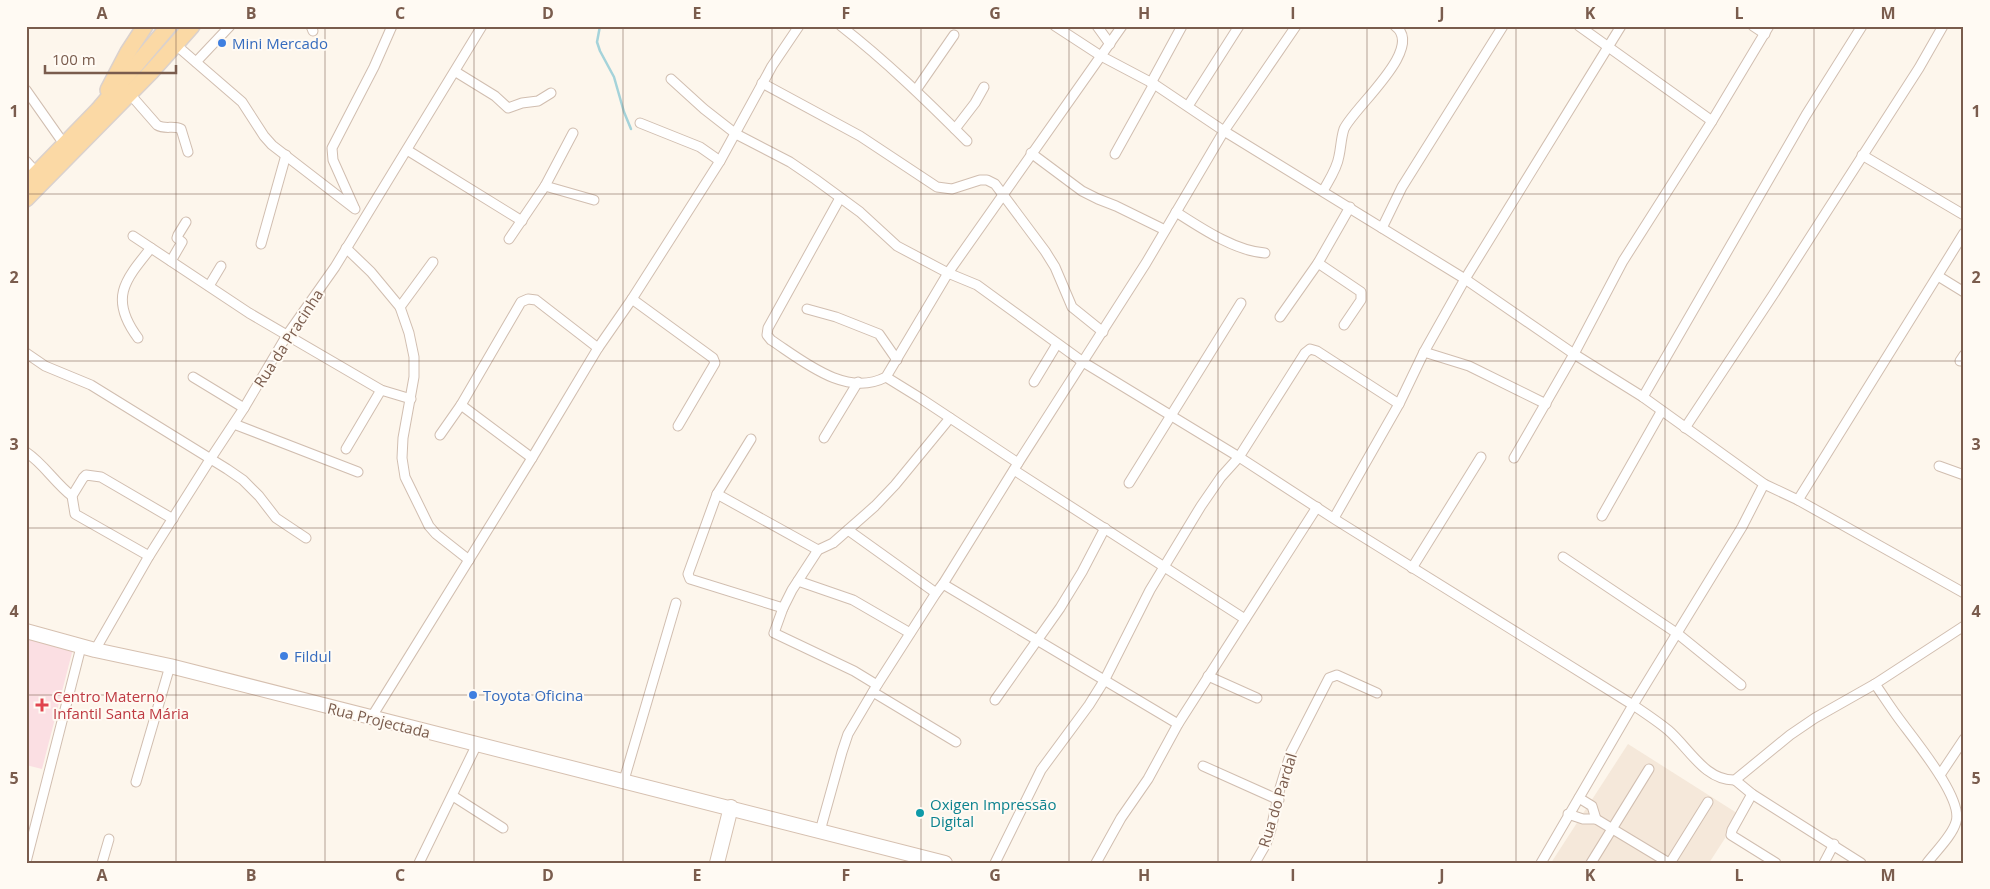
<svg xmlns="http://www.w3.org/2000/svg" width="1990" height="889" font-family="'Open Sans',sans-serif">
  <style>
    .residential { fill: #f5e8da }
    .medical { fill: #fbdfe3 }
    .green { fill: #d8ecc9 }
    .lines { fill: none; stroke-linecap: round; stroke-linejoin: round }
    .stream { stroke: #a5d3da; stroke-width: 2.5 }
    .street-casing { stroke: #d1beb0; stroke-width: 11 }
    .secondary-casing { stroke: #d6c0b0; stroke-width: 16 }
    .primary-casing { stroke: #dad1cd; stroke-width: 18 }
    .street { stroke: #fff; stroke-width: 9 }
    .secondary { stroke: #fff; stroke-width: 14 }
    .primary { stroke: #fbd9a5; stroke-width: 15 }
    .grid { fill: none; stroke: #7a5c4d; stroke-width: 1; stroke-opacity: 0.55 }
    .shop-dot { fill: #3f7fe0; stroke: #fffaf3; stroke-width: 2 }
    .health-dot { fill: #e0444e; stroke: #fffaf3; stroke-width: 2 }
    .culture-dot { fill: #0f9aa8; stroke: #fffaf3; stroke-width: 2 }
    .labels { text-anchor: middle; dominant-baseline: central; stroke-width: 4; stroke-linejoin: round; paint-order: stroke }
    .shop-label { font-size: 15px; fill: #366cbe; stroke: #fffaf3; text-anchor: start }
    .street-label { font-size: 15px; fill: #7a5c4d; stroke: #fffaf3 }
    .health-label { font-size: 15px; fill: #be3a42; stroke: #fffaf3; text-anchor: start }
    .culture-label { font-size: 15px; fill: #0d838f; stroke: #fffaf3; text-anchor: start }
    .neatline { fill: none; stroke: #7a5c4d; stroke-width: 2 }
    .grid-label { font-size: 16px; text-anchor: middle; font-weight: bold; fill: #7a5c4d }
  </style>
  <rect width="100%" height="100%" fill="#fdf6ec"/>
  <path class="residential" d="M1628,744L1740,815L1709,863H1551Z"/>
  <path class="medical" d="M26,633L74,645L42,769L26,765Z"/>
  <path class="green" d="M175,26H182L118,97Z"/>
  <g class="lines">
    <path class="stream" d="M600,26L597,42L600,51L614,77L624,112L631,129"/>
    <g class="street-casing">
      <g id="street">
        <path d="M311,26L313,31"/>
        <path d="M841,26C886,61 927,101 967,141"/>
        <path d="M1055,26L1101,56L1154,84L1224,131L1465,279L1574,354L1643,397L1764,484L1798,500L1964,593"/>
        <path d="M1097,26L1110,44"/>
        <path d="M1579,26L1712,121"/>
        <path d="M1753,26L1765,34"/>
        <path d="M176,45L242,102L264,136L272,145L355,209"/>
        <path d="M196,62L230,26"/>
        <path d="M456,72L495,96L508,108L522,103L538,101L551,93"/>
        <path d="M671,79L704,109L736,134L790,162L815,179L860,212L897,246L948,273L977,285L1083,362L1239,457L1336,520L1633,705C1645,713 1657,721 1668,730C1689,748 1705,781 1735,780L1790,735L1815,718L1875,684L1964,626"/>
        <path d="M762,83L860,136L937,187L952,189L980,180H987L995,184L1045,251L1055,267L1072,307L1103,332"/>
        <path d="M1151,83L1182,26"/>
        <path d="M26,90L64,144"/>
        <path d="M916,90L954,35"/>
        <path d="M129,93L157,125C165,130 173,125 181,129L188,152"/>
        <path d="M1188,106L1239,26"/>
        <path d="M640,123L700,147L720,161"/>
        <path d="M955,129L975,103L984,87"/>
        <path d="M407,150L522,221"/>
        <path d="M1031,153L1082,191L1098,199L1116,206L1165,230"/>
        <path d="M1115,154L1154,84"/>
        <path d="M1862,155L1964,215"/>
        <path d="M26,161L37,173"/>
        <path d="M545,186L594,200"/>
        <path d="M1323,191C1329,180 1337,169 1339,156C1341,147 1341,138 1344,129C1353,108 1426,48 1395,26"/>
        <path d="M840,198L768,328L767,335L771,340C803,361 846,398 886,377L948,273L1122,26"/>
        <path d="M354,207L333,160L332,148L374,67L392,26"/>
        <path d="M1176,212C1201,228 1235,251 1265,253"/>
        <path d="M1382,228L1402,187L1503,26"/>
        <path d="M133,236L249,313L381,390L411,399"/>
        <path d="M509,239L545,186L573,133"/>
        <path d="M261,244L286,155"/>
        <path d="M346,248L371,272L400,307L409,333L414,357V377L403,438L402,458L405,477L429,526L436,534L469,560"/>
        <path d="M171,261L182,242L177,238L178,235L186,222"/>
        <path d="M1318,263L1361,292V300L1344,325"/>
        <path d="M1938,276L1964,292"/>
        <path d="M209,286L221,266"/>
        <path d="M632,299L713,358L715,363L678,426"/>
        <path d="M400,307L433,262"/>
        <path d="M807,309L836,317L879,334L897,360"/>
        <path d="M1280,317L1318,263L1350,207"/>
        <path d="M138,338C109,299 124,281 151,248"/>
        <path d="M1424,352L1469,366L1546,404"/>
        <path d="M26,353L45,366L91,385L227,469L243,480L259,496L276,518L306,538"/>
        <path d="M1960,361L1964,355"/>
        <path d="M193,377L244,408"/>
        <path d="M886,377L920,398L1018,463"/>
        <path d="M1034,382L1057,344"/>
        <path d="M1643,397L1806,115L1862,26"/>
        <path d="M461,405L532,458"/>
        <path d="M234,424L358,472"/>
        <path d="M1685,428L1773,295L1919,68L1943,26"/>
        <path d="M440,435L461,405L521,302L528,299L536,300L598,348"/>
        <path d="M824,438L858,382"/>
        <path d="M751,439L717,494L688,574L690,579L783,608"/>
        <path d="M346,449L381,390"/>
        <path d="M26,452C44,464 55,483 72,496"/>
        <path d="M1514,458L1574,354L1623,261L1712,121L1769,26"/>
        <path d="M1939,466L1964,475"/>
        <path d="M1014,470L1245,619"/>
        <path d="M1129,483L1241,303"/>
        <path d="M717,494L818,550"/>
        <path d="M1798,500L1964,233"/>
        <path d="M1602,516L1661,412"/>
        <path d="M1334,518L1399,404L1424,352L1465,279L1621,26"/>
        <path d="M848,530L936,593"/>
        <path d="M149,556L75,514L72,496L83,478L86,475L101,477L173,519"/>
        <path d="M1563,557L1678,634L1741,685"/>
        <path d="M1412,568L1481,457"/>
        <path d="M798,581L853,600L910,633"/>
        <path d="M943,584L1178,724"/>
        <path d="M95,650L149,556L211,458L244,408L287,335L335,267L482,26"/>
        <path d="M1208,676L1257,698"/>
        <path d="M1875,684C1882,694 1889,705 1897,716C1911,736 1964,798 1956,822C1952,836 1936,851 1927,863"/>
        <path d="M877,685L854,671L774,633L783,608L792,590L818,550L833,543L875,506L895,485L950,418"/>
        <path d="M873,692L956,742"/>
        <path d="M995,700L1060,608L1082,572L1105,528"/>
        <path d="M371,718L532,458L598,348L632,299L720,161L772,66L799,26"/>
        <path d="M1203,766L1279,800"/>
        <path d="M1940,775L1964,739"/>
        <path d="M624,780L676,603"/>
        <path d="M1735,780L1752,794L1861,863"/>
        <path d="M136,782L170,666"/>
        <path d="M1752,794L1732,830L1731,835L1776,863"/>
        <path d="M453,796L503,828"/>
        <path d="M1579,798L1592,806L1596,819"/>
        <path d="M1568,814L1583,819H1596L1669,863"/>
        <path d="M820,831L842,752L848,734L877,685L936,593L943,584L1018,463L1146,263L1224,131L1296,26"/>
        <path d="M26,862L81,647"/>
        <path d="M102,863L109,839"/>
        <path d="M419,863L477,744"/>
        <path d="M995,863L1041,770L1089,705L1104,681L1150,590L1201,506L1221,477L1239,457L1305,353L1310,349L1317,351L1399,404"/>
        <path d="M1096,863L1121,818L1148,779L1178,724L1317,507"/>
        <path d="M1255,863L1266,844L1271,829L1280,788L1291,752L1329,678L1337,675L1377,693"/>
        <path d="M1541,863L1633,705L1742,527L1764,484"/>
        <path d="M1591,863L1649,769"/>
        <path d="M1670,863L1708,802"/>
        <path d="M1824,863L1834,844"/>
      </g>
    </g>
    <g class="secondary-casing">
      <g id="secondary">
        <path d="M26,631L95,650L170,666L945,863"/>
        <path d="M717,863L731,807"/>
      </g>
    </g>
    <g class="primary-casing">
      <g id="primary">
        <path d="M108,90L128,52L145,26"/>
        <path d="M26,184L98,110L169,26"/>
        <path d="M26,199L151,72L192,26"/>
      </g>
    </g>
    <use href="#street" class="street"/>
    <use href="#secondary" class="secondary"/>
    <use href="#primary" class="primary"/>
  </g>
  <path class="grid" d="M176,26V863M325,26V863M474,26V863M623,26V863M772,26V863M921,26V863M1069,26V863M1218,26V863M1367,26V863M1516,26V863M1665,26V863M1814,26V863M26,194H1964M26,361H1964M26,528H1964M26,695H1964"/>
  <g class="shop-dot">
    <circle cx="222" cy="43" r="5"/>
    <circle cx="284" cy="656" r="5"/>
    <circle cx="473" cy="695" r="5"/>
  </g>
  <path class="health-dot" d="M39.5 697.5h5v5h5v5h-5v5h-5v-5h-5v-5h5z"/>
  <circle class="culture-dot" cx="920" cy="813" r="5"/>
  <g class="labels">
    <g class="shop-label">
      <text x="232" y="43">Mini Mercado</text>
      <text x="294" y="656">Fildul</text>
      <text x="483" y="695">Toyota Oficina</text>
    </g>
    <g class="street-label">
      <text transform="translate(288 338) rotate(-57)">Rua da Pracinha</text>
      <text transform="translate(379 720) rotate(14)">Rua Projectada</text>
      <text transform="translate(1277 800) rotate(-73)">Rua do Pardal</text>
    </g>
    <g class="health-label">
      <text x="53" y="696">Centro Materno<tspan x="53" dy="17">Infantil Santa Mária</tspan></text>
    </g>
    <g class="culture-label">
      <text x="930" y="804">Oxigen Impressão<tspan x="930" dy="17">Digital</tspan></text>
    </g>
  </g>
  <rect width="1990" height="889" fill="none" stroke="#fffaf3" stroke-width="55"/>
  <path d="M45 65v8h131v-8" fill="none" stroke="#7a5c4d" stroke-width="2.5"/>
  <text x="52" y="65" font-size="15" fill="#7a5c4d" stroke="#fffaf3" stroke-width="4" paint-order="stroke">100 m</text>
  <rect x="28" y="28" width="1934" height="834" class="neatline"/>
  <g class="grid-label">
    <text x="102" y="19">A</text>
    <text x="251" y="19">B</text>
    <text x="400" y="19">C</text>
    <text x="548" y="19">D</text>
    <text x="697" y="19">E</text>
    <text x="846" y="19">F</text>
    <text x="995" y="19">G</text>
    <text x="1144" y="19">H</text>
    <text x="1293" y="19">I</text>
    <text x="1442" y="19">J</text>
    <text x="1590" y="19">K</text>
    <text x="1739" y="19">L</text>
    <text x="1888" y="19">M</text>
    <text x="14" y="117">1</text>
    <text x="1976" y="117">1</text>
    <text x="14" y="283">2</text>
    <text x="1976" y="283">2</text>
    <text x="14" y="450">3</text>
    <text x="1976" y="450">3</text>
    <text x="14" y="617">4</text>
    <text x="1976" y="617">4</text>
    <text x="14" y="784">5</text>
    <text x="1976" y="784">5</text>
    <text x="102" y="881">A</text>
    <text x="251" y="881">B</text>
    <text x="400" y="881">C</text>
    <text x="548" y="881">D</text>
    <text x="697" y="881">E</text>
    <text x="846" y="881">F</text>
    <text x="995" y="881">G</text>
    <text x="1144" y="881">H</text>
    <text x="1293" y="881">I</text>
    <text x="1442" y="881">J</text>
    <text x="1590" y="881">K</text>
    <text x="1739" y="881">L</text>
    <text x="1888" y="881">M</text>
  </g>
</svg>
